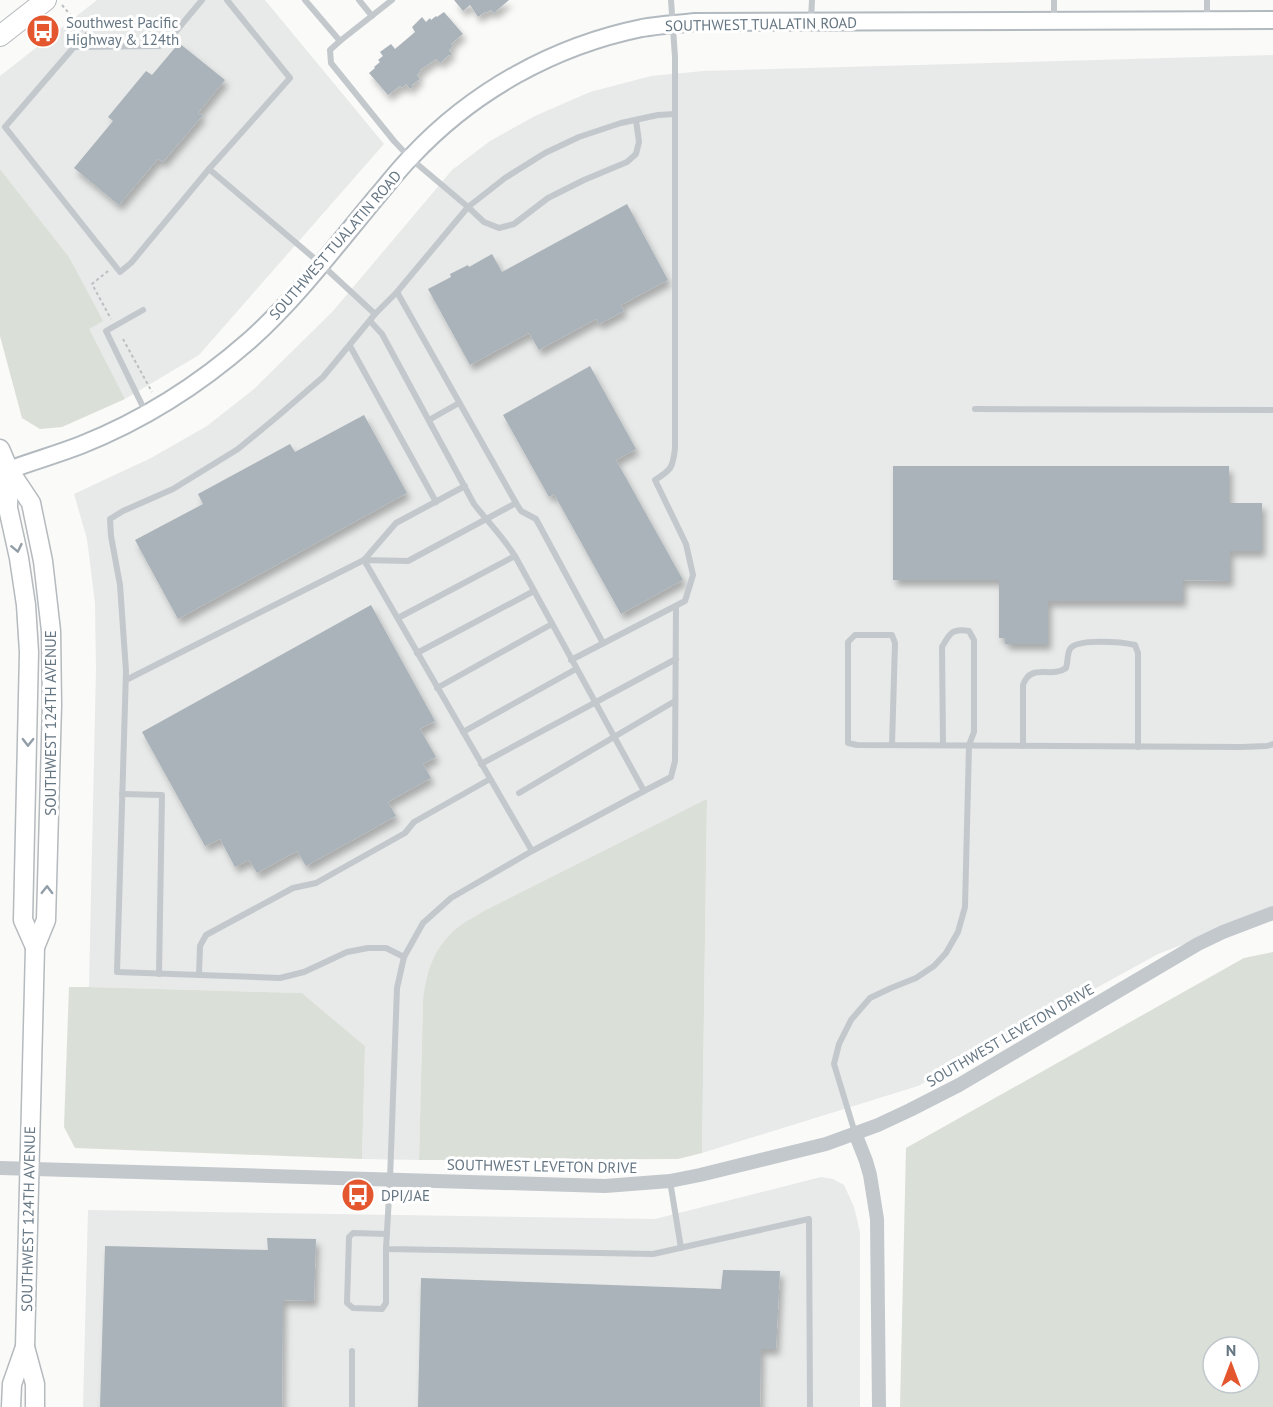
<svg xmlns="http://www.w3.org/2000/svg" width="1273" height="1407" font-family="'PT Sans',sans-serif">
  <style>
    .built { fill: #e8e9e9 }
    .green { fill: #dadfd7; fill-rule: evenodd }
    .building { fill: #aab3b9; filter: url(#shadow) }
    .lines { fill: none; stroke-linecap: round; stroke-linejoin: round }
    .secondary-casing { stroke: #b3babf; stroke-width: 20 }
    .primary-casing { stroke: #b5babe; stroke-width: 21 }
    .trunk-casing { stroke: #b4b9bd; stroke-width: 22 }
    .path { stroke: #bbbfc2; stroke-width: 2; stroke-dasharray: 3 3; stroke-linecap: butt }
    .service { stroke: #c3c8cc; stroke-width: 6 }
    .tertiary { stroke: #c3c8cc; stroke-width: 14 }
    .secondary { stroke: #fff; stroke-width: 16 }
    .primary { stroke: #fff; stroke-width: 18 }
    .trunk { stroke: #fff; stroke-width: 20 }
    .oneway { stroke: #939fa8 }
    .labels { text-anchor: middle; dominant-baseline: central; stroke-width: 6; stroke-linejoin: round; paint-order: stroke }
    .poi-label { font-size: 15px; fill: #657683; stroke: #fff; text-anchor: start }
    .street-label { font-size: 15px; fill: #657683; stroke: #fff }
  </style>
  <defs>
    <filter id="shadow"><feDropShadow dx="3.5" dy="6" stdDeviation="3" flood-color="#0004"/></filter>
  </defs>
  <rect width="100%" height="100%" fill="#fafaf8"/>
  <g class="built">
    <path d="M97,0H265L384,144L199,355L125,399L88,329L102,321L69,257L0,169V76Z"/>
    <path d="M1273,55V910L1158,954L918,1086L702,1153L707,799L423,1000L419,1160L362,1159L365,1046L302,993L89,987L96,669L95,603L87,539L74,494L151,458L207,426L254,389L333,311L452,170L490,141L535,116L590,92L651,76L703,71Z"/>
    <path d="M821,1177L833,1179L844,1185L854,1207L860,1232V1407H83L88,1210L655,1219Z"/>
  </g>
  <g class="green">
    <path d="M0,169L69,257L103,321L89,329L125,399L62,427L40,429L22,418L0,336Z"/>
    <path d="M707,799L702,1153L678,1159L419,1160L423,1000C427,971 433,949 456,929C464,922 475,917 484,911Z"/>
    <path d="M1273,952V1407H900L906,1148L1244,958ZM1213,1347H1249V1383H1213Z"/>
    <path d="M69,987H89L302,993L365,1046L362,1159L75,1148L64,1127Z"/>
  </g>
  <g class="building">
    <path d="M454,0H509L494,13L491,10L486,13L485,12L478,17L470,5L463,11Z"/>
    <path d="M444,12L463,34L451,44L453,46L449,50L452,54L450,56L449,55L440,63L436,59L420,70L421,71L417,75L420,79L412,85L413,87L410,89L406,84L402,88L400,86L388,95L369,73L375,68L374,67L380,62L378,60L383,56L380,52L391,44L395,49L415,32L412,27L422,17L426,22L430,18L431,20L436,16L437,17Z"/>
    <path d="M179,43L225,80L198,113L203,115L163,162L158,159L119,205L74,168L113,121L108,117L146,71L152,75Z"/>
    <path d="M627,204L668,280L621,305L624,311L599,324L596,319L539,350L529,333L470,365L428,289L451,277L450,274L468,265L469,267L492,254L502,272Z"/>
    <path d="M590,366L636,449L616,460L683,580L621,614L554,494L549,497L503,415Z"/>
    <path d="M364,415L407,493L178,619L135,540L203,504L198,494L290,444L295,452Z"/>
    <path d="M893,466H1229V503H1262V551H1230V581L1183,580V601H1048V644H1005V638H999V580H893Z"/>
    <path d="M371,605L435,721L420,729L436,757L423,764L431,778L388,802L396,816L306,866L297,851L257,873L249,860L235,867L220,839L205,846L142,732Z"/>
    <path d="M267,1238L316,1239L314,1301L283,1300L282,1407H100L105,1246L268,1250Z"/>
    <path d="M723,1270L780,1271L776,1349H761L760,1407H418L421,1278L721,1289Z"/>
  </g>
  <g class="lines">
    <g class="secondary-casing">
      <path id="secondary" d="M9,470C33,461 58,454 81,445C144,420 200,384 250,340C298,297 338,243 379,194C390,181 400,168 412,156C473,91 554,46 642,28C659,25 678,24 696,22L1273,20"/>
    </g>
    <g class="primary-casing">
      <g id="primary">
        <path d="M0,449L9,470L31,503L43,561L51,631L52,705L46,920L35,947L25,1347L35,1384V1407"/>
        <path d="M9,470L8,508L19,558L26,605L29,652L23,920L35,947"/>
        <path d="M11,1407L12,1384L25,1347"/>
      </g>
    </g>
    <g class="trunk-casing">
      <path id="trunk" d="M0,36L46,0"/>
    </g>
    <g class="path">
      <path d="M62,5L88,36L96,35V38"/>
      <path d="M108,271L92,284L111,319"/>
      <path d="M123,339L152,392"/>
    </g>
    <g class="service">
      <path d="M202,0L167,42L159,46L74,47L5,127L120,272L131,263L209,169L290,78L227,0"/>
      <path d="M305,0L340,41L392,0"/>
      <path d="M359,0L372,16"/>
      <path d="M1054,0V21"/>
      <path d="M1207,0V17"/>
      <path d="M811,20L812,0"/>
      <path d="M340,41L330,50L331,63L394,141L410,158L468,207L484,222L499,228L514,224L548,198L584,180L627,162L636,154L639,142L636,120"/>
      <path d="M209,169L321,264L375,314"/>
      <path d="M397,292L516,503L521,511L536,519L603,643"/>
      <path d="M143,310L106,331L146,413"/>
      <path d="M370,321L382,334L474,504C488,522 503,537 515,556L644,791L532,851L451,898L423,923L404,957L397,988L390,1179L386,1249L653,1254L809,1219L810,1407"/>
      <path d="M350,346L436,502"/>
      <path d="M975,409L1273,410"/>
      <path d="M429,420L459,403"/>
      <path d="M465,486L396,523L364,560L532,851"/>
      <path d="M398,618L515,556"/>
      <path d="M417,653L534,591"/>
      <path d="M571,660L685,601L693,575L686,544L655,480C671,470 673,468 675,448V57L671,0"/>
      <path d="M126,680L364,560L408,561L516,503"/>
      <path d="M437,688L552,624"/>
      <path d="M463,732L576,669"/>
      <path d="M892,745L895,643L892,635H855L848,642V743L857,745L1241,747L1267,746L1273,744"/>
      <path d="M1023,746V685C1031,662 1051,679 1066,668C1068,662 1067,654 1070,649C1077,638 1123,642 1135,645L1138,653V747"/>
      <path d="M481,764L676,659"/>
      <path d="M644,791L671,777L675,761L676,606"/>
      <path d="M519,793L675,701"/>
      <path d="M122,794L162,795L159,974"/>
      <path d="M404,957L386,948H368L347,952L304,972L280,978L117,972L126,671L120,585L111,536L110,519L123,511L173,489L238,449L278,416L323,377L375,314L397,292L468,207L505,178L545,153L579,137L621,123L658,115L675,114"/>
      <path d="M199,975L200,946L206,935L293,888L316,883L405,833L414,822L490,779"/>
      <path d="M855,1133L834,1064L839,1044L851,1020L870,998L891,988L916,978L934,966L946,953L958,932L965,907L969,745L974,732V640L969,631C952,628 950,633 942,647L943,745"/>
      <path d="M670,1181L681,1248"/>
      <path d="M386,1249V1303L382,1309L353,1308L347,1303L349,1237L353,1233L387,1234"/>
      <path d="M352,1407V1351"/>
    </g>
    <g class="tertiary">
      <path d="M855,1133L866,1161L870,1175L877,1219L879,1407"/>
      <path d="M0,1168L605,1186L670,1181L700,1175L826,1144L878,1125L910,1110L959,1085L1198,944L1223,932L1273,913"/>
    </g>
    <use href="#secondary" class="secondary"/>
    <use href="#primary" class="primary"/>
    <use href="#trunk" class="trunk"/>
  </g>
  <defs><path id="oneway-chevron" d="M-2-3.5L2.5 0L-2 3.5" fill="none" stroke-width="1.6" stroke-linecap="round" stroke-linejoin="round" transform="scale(1.5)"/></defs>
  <g class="oneway">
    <use href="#oneway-chevron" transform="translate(17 548) rotate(78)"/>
    <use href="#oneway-chevron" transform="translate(28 742) rotate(91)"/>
    <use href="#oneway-chevron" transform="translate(47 890) rotate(-89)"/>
  </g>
  <defs>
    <g id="bus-disc" transform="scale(1.725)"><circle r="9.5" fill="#e4572e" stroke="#fff"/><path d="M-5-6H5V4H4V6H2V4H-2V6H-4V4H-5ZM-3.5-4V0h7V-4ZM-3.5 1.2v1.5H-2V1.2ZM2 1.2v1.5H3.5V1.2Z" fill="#fff"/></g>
  </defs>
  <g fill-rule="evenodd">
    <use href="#bus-disc" x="43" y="31"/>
    <use href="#bus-disc" x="358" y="1195"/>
  </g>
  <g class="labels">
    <g class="poi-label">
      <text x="66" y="22">Southwest Pacific<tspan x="66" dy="17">Highway &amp; 124th</tspan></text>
      <text x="381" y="1195">DPI/JAE</text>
    </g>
    <g class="street-label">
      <text transform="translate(761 24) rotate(-1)">SOUTHWEST TUALATIN ROAD</text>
      <text transform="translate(335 245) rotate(-49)">SOUTHWEST TUALATIN ROAD</text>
      <text transform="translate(50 723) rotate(-90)">SOUTHWEST 124TH AVENUE</text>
      <text transform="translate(1010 1035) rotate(-30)">SOUTHWEST LEVETON DRIVE</text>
      <text transform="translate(542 1166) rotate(1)">SOUTHWEST LEVETON DRIVE</text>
      <text transform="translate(28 1219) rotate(-89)">SOUTHWEST 124TH AVENUE</text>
    </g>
  </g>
  <g transform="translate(1231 1365)"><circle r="28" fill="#ffffff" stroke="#c1c8cd" stroke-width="1.5"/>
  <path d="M0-4.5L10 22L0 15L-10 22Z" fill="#e4572e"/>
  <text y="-9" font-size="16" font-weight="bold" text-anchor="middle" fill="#657683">N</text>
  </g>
</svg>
